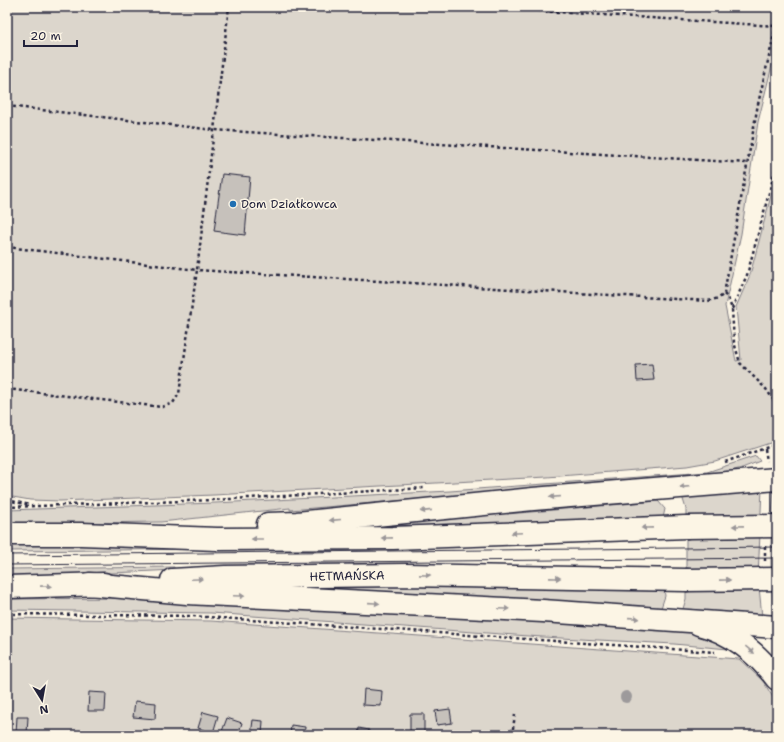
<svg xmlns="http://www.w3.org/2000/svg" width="784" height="742" font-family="'Shantell Sans',sans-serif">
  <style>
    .green { fill: #dcd6cc; stroke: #7f7c84 }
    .building { fill: #c6c1bb; stroke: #22223b }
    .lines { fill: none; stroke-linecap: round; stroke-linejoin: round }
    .minor-casing { stroke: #22223b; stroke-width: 25 }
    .major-casing { stroke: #22223b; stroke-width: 25 }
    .path { stroke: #22223b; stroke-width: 2.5; stroke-dasharray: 3 3; stroke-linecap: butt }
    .minor { stroke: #fcf5e5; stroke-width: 22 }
    .major { stroke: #fcf5e5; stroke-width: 22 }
    .tram { stroke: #22223b; stroke-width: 1 }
    .major-bridge-casing { stroke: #22223b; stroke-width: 25; stroke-linecap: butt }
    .major-bridge { stroke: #fcf5e5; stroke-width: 22 }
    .tree { fill: #9d9a9b }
    .oneway { fill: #9a9698 }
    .poi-dot { fill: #1f6fb2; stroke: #fcf5e5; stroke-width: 1.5 }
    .labels { text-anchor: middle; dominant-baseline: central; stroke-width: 3; stroke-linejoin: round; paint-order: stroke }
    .poi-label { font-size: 12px; fill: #22223b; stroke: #fcf5e5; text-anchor: start }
    .street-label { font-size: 12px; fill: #22223b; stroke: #fcf5e5 }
  </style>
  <rect width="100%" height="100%" fill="#fcf5e5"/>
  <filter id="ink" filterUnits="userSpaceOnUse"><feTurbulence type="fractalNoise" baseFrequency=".025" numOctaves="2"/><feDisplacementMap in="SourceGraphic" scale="8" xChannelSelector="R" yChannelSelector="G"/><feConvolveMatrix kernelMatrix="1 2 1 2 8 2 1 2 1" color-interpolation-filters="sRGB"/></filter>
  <g filter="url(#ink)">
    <g class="green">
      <path d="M7,7H777V45L758,122L741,234L725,306L736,361L741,360L736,307L750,275L777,173V439L773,442L715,461L687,466L547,477L214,495L60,501L30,500L7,496Z"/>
      <path d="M756,456L760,461L742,468L723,473L290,510V508L161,522L7,524V510L215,503L450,491L707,472Z"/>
      <path d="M777,488V617H774C770,574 770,532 774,489Z"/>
      <path d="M762,489L758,577L762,617L682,612L686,599V509L682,496Z"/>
      <path d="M658,501L665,509L663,518L479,525L309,529L506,511L507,514Z"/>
      <path d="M7,544L316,548L7,551Z"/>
      <path d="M174,567L175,570L7,578V569Z"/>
      <path d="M307,585L664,589L665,596L661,608L306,589Z"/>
      <path d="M138,598L680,631L693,632L739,650L674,644L542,637L211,613L7,610V599Z"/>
      <path d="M7,618L211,621L739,659L763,681L777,704V735H7Z"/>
    </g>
    <g class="building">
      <path d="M222,174L250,177L245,235L214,231Z"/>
      <path d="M652,364L654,380L637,381L636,365Z"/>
      <path d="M364,689L382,691L381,706L363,705Z"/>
      <path d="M89,692L106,693L105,711H88Z"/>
      <path d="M135,701L156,703L155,719L133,717Z"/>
      <path d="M450,709L452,723L437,725L435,711Z"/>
      <path d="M203,712L218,716L213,733L198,728Z"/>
      <path d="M410,714H424V732L410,731Z"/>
      <path d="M17,717H28L27,734L16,733Z"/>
      <path d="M227,718L242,723L238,735L221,734Z"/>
      <path d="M253,720L263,721L262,735H251Z"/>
      <path d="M291,725L305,727L304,735H290Z"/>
      <path d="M359,728L369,730L368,735H358Z"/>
    </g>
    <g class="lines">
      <g class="minor-casing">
        <path id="minor" d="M699,624C731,632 757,653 777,679"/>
      </g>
      <g class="major-casing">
        <g id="major">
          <path d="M268,524L297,523L533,499L777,479"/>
          <path d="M7,534H81L217,539L393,538L686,527"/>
          <path d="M172,580L225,577L406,575L686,580"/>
          <path d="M89,584L187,593L543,611L777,627"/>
          <path d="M7,587L104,584"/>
        </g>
      </g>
      <g class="path">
        <path d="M478,7L776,26"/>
        <path d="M7,106L214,130L747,163"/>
        <path d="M7,247L197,270L229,7"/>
        <path d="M724,294L728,298L732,309L734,342L740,363L766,389L777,405"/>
        <path d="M732,309L747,275L777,163"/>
        <path d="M7,389L162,407L173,403L179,394L197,270L708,301L719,298L724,294L758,104L777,22"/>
        <path d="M765,449L767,461"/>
        <path d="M725,462L777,444"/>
        <path d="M7,500L30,505"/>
        <path d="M7,507L213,500L425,488"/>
        <path d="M765,561V546"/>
        <path d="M7,614L192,616L715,652"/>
        <path d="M512,735L515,715"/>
      </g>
      <use href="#minor" class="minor"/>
      <use href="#major" class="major"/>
      <g class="tram">
        <path d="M7,555L777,547"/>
        <path d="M7,565L777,558"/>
      </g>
      <g class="major-bridge-casing">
        <g id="major-bridge">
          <path d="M686,527L777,526"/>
          <path d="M686,580L777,579"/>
        </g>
      </g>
      <use href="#major-bridge" class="major-bridge"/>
    </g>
    <circle class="tree" cx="626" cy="697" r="6"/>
    <defs><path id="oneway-solid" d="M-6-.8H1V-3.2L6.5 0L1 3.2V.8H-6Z"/></defs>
    <g class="oneway">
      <use href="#oneway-solid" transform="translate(685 487) rotate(175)"/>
      <use href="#oneway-solid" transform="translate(555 497) rotate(175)"/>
      <use href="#oneway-solid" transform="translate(426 511) rotate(174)"/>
      <use href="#oneway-solid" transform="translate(335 520) rotate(175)"/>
      <use href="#oneway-solid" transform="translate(738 526) rotate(179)"/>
      <use href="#oneway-solid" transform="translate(647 528) rotate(179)"/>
      <use href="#oneway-solid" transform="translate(517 533) rotate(177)"/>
      <use href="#oneway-solid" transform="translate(387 538) rotate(179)"/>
      <use href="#oneway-solid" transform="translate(257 539) rotate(-180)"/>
      <use href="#oneway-solid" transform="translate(425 575) rotate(1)"/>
      <use href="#oneway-solid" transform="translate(555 578) rotate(1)"/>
      <use href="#oneway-solid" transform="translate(197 579) rotate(-3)"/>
      <use href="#oneway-solid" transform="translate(725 580) rotate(-1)"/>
      <use href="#oneway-solid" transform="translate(46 586) rotate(-1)"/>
      <use href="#oneway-solid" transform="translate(239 596) rotate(3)"/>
      <use href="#oneway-solid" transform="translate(374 603) rotate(4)"/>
      <use href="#oneway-solid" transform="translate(504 609) rotate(3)"/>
      <use href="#oneway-solid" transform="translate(634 618) rotate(4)"/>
      <use href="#oneway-solid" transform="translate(750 650) rotate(39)"/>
    </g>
  </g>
  <circle class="poi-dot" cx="233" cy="204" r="4"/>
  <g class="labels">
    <g class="poi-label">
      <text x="241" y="204">Dom Działkowca</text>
    </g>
    <g class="street-label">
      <text transform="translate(347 576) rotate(-1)">HETMAŃSKA</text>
    </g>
  </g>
  <rect width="784" height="742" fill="none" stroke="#fcf5e5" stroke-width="24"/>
  <rect x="12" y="12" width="760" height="718" fill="none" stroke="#22223b" stroke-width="1.5" filter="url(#ink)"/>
  <g transform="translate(42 700) rotate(169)" stroke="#fcf5e5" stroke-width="3" paint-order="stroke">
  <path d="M0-3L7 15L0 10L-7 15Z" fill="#22223b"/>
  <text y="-6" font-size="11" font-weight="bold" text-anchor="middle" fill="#22223b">N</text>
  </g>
  <path d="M24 40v6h53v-6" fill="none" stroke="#22223b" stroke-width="2"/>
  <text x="30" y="40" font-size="12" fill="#22223b" stroke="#fcf5e5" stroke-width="3" paint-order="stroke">20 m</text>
</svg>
